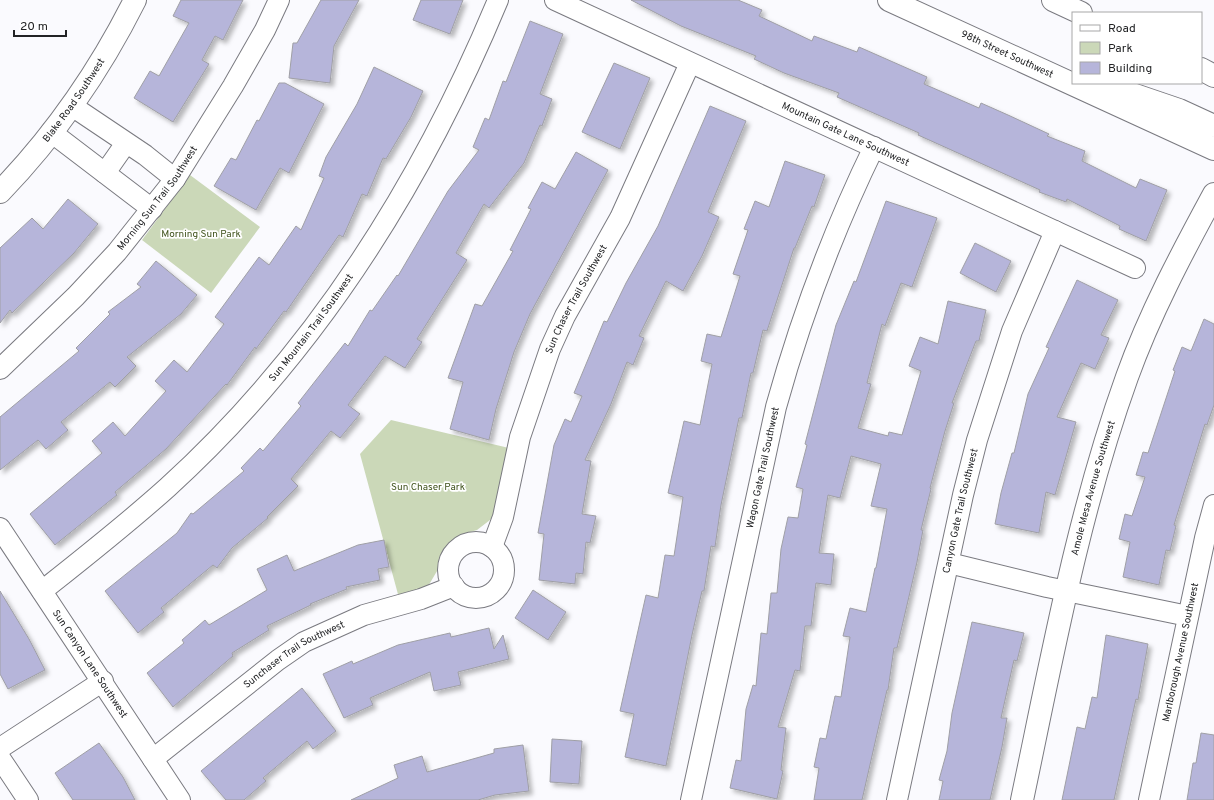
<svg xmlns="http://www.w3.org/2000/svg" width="1214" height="800" font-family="Overpass,sans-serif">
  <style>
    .green { fill: #cbd8b8 }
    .building { fill: #b6b5da; stroke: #9f9fa5; filter: url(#shadow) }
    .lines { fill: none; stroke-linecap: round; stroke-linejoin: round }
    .minor-casing { stroke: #7a7a80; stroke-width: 22 }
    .tertiary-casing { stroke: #7a7a80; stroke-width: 24 }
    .secondary-casing { stroke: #7a7a80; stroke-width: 24 }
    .minor { stroke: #fff; stroke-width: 20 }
    .tertiary { stroke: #fff; stroke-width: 22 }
    .secondary { stroke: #fff; stroke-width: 22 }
    .labels { text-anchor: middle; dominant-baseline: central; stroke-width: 3.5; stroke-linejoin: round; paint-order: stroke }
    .street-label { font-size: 10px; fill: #222325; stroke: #fff }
    .park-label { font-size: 10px; fill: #3e511a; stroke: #fff }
  </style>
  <defs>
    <filter id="shadow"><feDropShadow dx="3.5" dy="3.5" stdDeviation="2" flood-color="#0004"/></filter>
  </defs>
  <rect width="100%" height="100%" fill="#fafafe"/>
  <g class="green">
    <path d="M190,175L260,227L211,293L142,240Z"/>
    <path d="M391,420L509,448L495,513L490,520L477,530L460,535L449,544L443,554L440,566L427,588L399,598L360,454Z"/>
  </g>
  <g class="building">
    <path d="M181,0H243L223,40L215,36L202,60L209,64L173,122L134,98L150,71L159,76L189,23L173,16Z"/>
    <path d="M321,0H359L334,46L330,83L289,78L293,43H297Z"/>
    <path d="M421,0H463L450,34L413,20Z"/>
    <path d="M631,0H738L762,10L759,16L812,41L814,36L857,52L859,47L927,77L924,84L979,108L981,103L1008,115L1049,134L1047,136L1085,151L1082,161L1136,188L1140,179L1167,190L1146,241L1119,229L1120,226L1067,199L1066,202L1039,192L1040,190L918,135L919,133L837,97L839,93L784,73L754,59L756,56L681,26Z"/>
    <path d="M530,21L563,34L540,94L552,99L542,126L540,125L524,163L489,208L484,204L456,253L467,260L417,339L422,342L405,368L385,356L348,405L360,414L340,438L331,431L291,479L298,486L267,517L268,518L232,548L217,568L213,565L161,608L164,612L138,633L105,591L177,533L191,513L193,514L244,471L241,468L260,448L263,451L301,406L298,403L345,343L348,346L370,310L372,311L397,275L398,276L448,191L479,150L473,147L485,118L489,120L503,81L506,82Z"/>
    <path d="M614,63L650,78L620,149L582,132Z"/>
    <path d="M374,67L423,91L411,117L386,159L383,158L367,196L362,194L343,237L339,235L286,312L284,311L256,349L255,347L227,385L226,384L166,449L115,492L117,495L55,545L30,514L102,453L92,441L113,422L125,436L166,391L155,381L174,360L187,372L224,324L215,317L259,257L269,265L296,226L301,230L324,178L319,176L326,157L357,104Z"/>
    <path d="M279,83H285L324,104L289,173L280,168L256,210L214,186L231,158L236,160L257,120L259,121Z"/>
    <path d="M710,106L746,121L708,212L719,217L702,256L683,291L666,281L639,336L644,338L633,365L627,362L611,404L585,460L591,461L582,514L596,516L590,543L586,542L583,574L576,573L575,584L539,580L544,534L538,533L554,445L565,419L571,422L582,396L574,393L604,321L607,322L626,283L658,226Z"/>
    <path d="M576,152L608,170L530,314L514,352L496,409L489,440L450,429L463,382L448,378L475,304L482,306L513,251L510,250L531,209L528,208L542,182L555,189Z"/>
    <path d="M785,161L825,175L814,207L812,206L795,248H794L767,331L763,330L753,373H751L742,418H739L721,505L715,547L711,546L704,591H702L692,635L666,766L625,757L634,714L620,711L646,595L658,598L665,555L674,556L683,497L668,493L684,421L700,425L712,364L701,361L707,334L721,337L740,276L733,274L748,230L744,229L755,201L769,207Z"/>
    <path d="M68,199L98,224L74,253L12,313L10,310L0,323V248L32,218L43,229Z"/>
    <path d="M886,201L937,218L912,287L901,283L885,326L882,324L867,383L871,384L858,428L888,436L889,432L902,435L921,371L909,366L920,337L938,344L948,301L986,310L979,341H976L952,403H954L945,431L930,488L931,489L921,530H923L917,562L897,648H894L888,690H887L862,800H814L819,768L814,767L820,738L826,739L835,696L841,697L850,637L843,636L850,608L866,612L875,568H876L887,509L871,506L881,464L851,456L840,498L828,495L819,553L834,554L831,585L816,583L811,626H805L800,671L795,670L778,727L786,728L781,770L783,771L777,799L730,788L736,760L741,761L746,709L753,685L756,686L761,633L767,634L771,593H777L781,549L788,517L798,518L803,489L796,487L807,445L805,444L836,325L854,281L856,282Z"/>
    <path d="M975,243L1011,261L996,292L960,273Z"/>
    <path d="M156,261L197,295L181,314L127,357L136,366L115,387L110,382L61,422L68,430L46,449L38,440L0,470V417L79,351L76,348L110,314L108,312L141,287L137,284Z"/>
    <path d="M1077,280L1118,300L1101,335L1109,338L1095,369L1081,363L1057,417L1076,422L1055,495L1046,492L1039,533L995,524L1001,493L1012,453H1014L1028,394L1049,348L1046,347Z"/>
    <path d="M1204,319L1214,324V405L1207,425L1205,424L1174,525L1176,526L1170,551L1166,550L1159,585L1123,577L1130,542L1119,539L1125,514L1132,516L1145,477L1136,475L1143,452L1148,453L1175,371L1173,370L1182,347L1191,351Z"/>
    <path d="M384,540L389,567L378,569L380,580L346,587L347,589L310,604L311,605L267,626L269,630L232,653L233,656L173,707L147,673L184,643L182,640L205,620L209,625L267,590L257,569L287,555L294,571L358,545Z"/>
    <path d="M533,590L566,612L548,640L515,618Z"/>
    <path d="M0,591L29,639L45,670L8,689L0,674Z"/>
    <path d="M972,622L1024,633L1017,661L1014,660L1001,718H1007L1002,747L990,800H939L943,781L939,780L947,751L952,713Z"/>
    <path d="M489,628L494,649L503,635L509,659L458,672L461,685L434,691L430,672L370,698L373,705L344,718L323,674L352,661L353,664L398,645L450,633L451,637Z"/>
    <path d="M1106,635L1148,644L1138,700L1136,699L1114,800H1062L1077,727L1085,729L1092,697L1097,698Z"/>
    <path d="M302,688L336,731L313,749L307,741L263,778L266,781L244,800H226L201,771Z"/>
    <path d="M1201,733L1214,735V800H1187L1193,763H1196Z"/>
    <path d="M552,739L582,741L579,784L550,782Z"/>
    <path d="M99,743L123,777L135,800H73L55,773Z"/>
    <path d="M523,745L529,791L495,795L478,800H351L398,778L394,765L422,756L427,772L494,753V749Z"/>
  </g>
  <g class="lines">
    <g class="minor-casing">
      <g id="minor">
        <path id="s1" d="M555,0L1135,268"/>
        <path d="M72,106L145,155L175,179"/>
        <path d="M51,132L152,209"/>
        <path d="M105,173L126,143"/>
        <path id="s2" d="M0,369L76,296L117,252L175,179L233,86L265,30L279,0"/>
        <path id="s3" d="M0,528L180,800"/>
        <circle cx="476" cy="570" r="28"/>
        <path id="s4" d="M492,547L503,517L520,437L550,349L565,316L620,218L690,63"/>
        <path d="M949,563L1047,587L1188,616"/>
        <path id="s5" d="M42,591C85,557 127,524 168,487C315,353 422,183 498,0"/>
        <path d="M0,748L103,681"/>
        <path d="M0,758L28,800"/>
        <path id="s6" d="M153,759L278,660L304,642L364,615L421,599L454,586"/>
        <path id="s7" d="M691,800L776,407C801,317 833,231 874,147"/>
        <path id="s8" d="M897,800L963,495L977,440L1012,331L1055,231"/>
        <path id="s9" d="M1149,800L1205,538L1214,505"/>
      </g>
    </g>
    <g class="tertiary-casing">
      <g id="tertiary">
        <path d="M1084,86L1132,94L1179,110L1214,126"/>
        <path id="s10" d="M0,192C54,136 100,70 135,0"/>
        <path id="s11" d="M1022,800C1052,658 1078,513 1127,377C1150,313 1182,253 1214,194"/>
      </g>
    </g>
    <g class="secondary-casing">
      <g id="secondary">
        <path id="s12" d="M889,0L1214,149"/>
        <path d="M1053,0L1081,13"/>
        <path d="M1201,69L1214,76"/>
      </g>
    </g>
    <use href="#minor" class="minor"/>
    <use href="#tertiary" class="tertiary"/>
    <use href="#secondary" class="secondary"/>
  </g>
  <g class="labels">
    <g class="street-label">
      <text stroke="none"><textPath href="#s12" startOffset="130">98th Street Southwest</textPath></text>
      <text stroke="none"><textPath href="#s10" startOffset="118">Blake Road Southwest</textPath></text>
      <text stroke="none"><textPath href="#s1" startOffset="320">Mountain Gate Lane Southwest</textPath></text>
      <text stroke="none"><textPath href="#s2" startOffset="233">Morning Sun Trail Southwest</textPath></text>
      <text stroke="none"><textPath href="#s4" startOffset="263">Sun Chaser Trail Southwest</textPath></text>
      <text stroke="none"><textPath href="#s5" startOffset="378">Sun Mountain Trail Southwest</textPath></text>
      <text stroke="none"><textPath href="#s7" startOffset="340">Wagon Gate Trail Southwest</textPath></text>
      <text stroke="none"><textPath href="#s11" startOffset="320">Amole Mesa Avenue Southwest</textPath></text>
      <text stroke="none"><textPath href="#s8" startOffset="296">Canyon Gate Trail Southwest</textPath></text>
      <text stroke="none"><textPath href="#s9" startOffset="151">Marlborough Avenue Southwest</textPath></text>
      <text stroke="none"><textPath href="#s6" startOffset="176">Sunchaser Trail Southwest</textPath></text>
      <text stroke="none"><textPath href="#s3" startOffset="163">Sun Canyon Lane Southwest</textPath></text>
    </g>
    <g class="park-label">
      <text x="201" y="234">Morning Sun Park</text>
      <text x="428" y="487">Sun Chaser Park</text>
    </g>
  </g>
  <rect x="1072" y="12" width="130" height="72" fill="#ffffff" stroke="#a7a7a8"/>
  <rect x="1080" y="25" width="20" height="6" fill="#ffffff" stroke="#a7a7a8"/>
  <text x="1108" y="32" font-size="12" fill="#222325">Road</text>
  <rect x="1080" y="42" width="20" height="12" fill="#cbd8b8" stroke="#a7a7a8"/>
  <text x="1108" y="52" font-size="12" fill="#222325">Park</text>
  <rect x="1080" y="62" width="20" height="12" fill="#b6b5da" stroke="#a7a7a8"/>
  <text x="1108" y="72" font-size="12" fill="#222325">Building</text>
  <path d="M14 30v6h52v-6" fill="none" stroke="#222325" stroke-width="2"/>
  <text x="20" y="30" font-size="12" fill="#222325" stroke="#ffffff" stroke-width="3" paint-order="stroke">20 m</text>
</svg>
